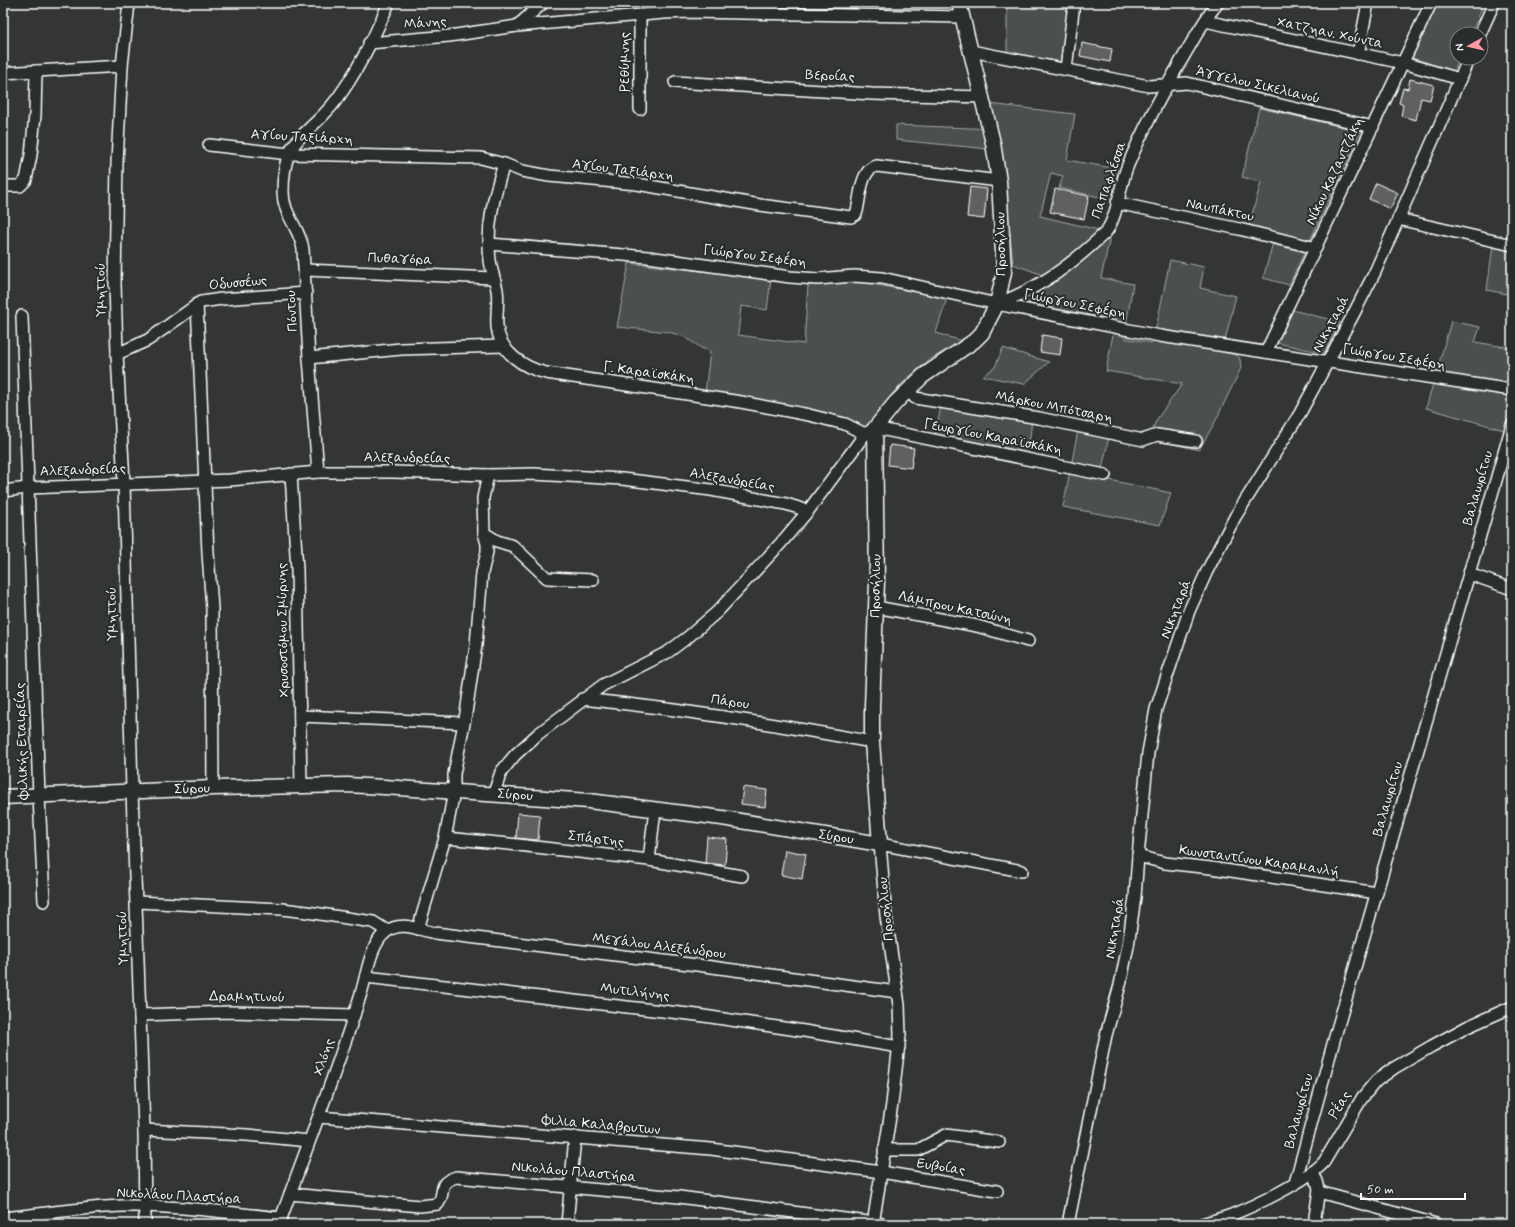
<svg xmlns="http://www.w3.org/2000/svg" width="1515" height="1227" font-family="Mynerve,sans-serif">
  <style>
    .green { fill: #4c4f50; stroke: #a6a7a8 }
    .building { fill: #5f6162; stroke: #fff }
    .lines { fill: none; stroke-linecap: round; stroke-linejoin: round }
    .minor-casing { stroke: #fff; stroke-width: 14 }
    .tertiary-casing { stroke: #fff; stroke-width: 17 }
    .minor { stroke: #2a2d2e; stroke-width: 11 }
    .tertiary { stroke: #2a2d2e; stroke-width: 14 }
    .labels { text-anchor: middle; dominant-baseline: central; stroke-width: 4; stroke-linejoin: round; paint-order: stroke }
    .street-label { font-size: 14px; fill: #fff; stroke: #2a2d2e }
  </style>
  <rect width="100%" height="100%" fill="#333536"/>
  <filter id="ink" filterUnits="userSpaceOnUse"><feTurbulence type="fractalNoise" baseFrequency=".025" numOctaves="2"/><feDisplacementMap in="SourceGraphic" scale="8" xChannelSelector="R" yChannelSelector="G"/><feConvolveMatrix kernelMatrix="1 2 1 2 8 2 1 2 1" color-interpolation-filters="sRGB"/></filter>
  <g filter="url(#ink)">
    <g class="green">
      <path d="M1007,3H1069L1063,62L1007,53Z"/>
      <path d="M1437,3H1484L1471,34H1457V58H1460L1454,71L1412,58Z"/>
      <path d="M989,104L1075,114L1067,160L1118,169L1113,200L1059,188L1063,176L1051,173L1040,216L1111,233L1101,278L1133,284L1124,338L1153,343L1170,260L1204,267L1200,288L1236,296L1222,352L1237,355L1240,359L1241,368L1215,422L1199,450L1156,440L1164,430L1153,428L1157,419L1182,384L1106,371L1116,319L1028,305C1033,292 1043,287 1054,279L1013,264L1006,198L999,150L896,140V125L994,129Z"/>
      <path d="M1259,108L1361,131L1289,285L1263,278L1276,232L1249,225L1261,182L1242,177Z"/>
      <path d="M1493,245L1512,250V295L1487,290Z"/>
      <path d="M629,263L771,279L767,310L741,306L738,335L804,344L808,285L861,282L947,298L936,333L962,341L929,360L899,386L865,428L840,417L705,393L710,351L701,348L685,337L669,332L617,327Z"/>
      <path d="M1292,310L1340,322L1324,353L1277,343Z"/>
      <path d="M1451,321L1480,327L1475,342L1512,348V442L1504,430L1426,408Z"/>
      <path d="M1003,348L1049,362L1024,384L983,376L995,367Z"/>
      <path d="M941,406L1032,420L1028,454L935,436Z"/>
      <path d="M1078,430L1109,437L1100,478L1171,493L1160,525L1063,507Z"/>
    </g>
    <g class="building">
      <path d="M1082,43L1112,49L1110,62L1080,56Z"/>
      <path d="M1410,79L1434,85L1430,100L1421,98L1416,120L1401,116L1403,105L1399,103L1403,88L1408,89Z"/>
      <path d="M1376,183L1398,193L1390,209L1369,199Z"/>
      <path d="M970,187L987,189L984,219L967,217Z"/>
      <path d="M1055,189L1089,196L1084,219L1050,212Z"/>
      <path d="M1042,335L1062,338L1060,355L1040,352Z"/>
      <path d="M890,445L914,448L911,468L888,465Z"/>
      <path d="M743,787L767,790L765,807L741,804Z"/>
      <path d="M518,813L540,815L538,840L516,838Z"/>
      <path d="M707,837L727,839L725,865L705,863Z"/>
      <path d="M785,850L806,854L802,879L781,875Z"/>
    </g>
    <g class="lines">
      <g class="minor-casing">
        <g id="minor">
          <path d="M129,3L122,66L117,162L115,283L117,354L124,483L132,791L144,1130L145,1224"/>
          <path d="M640,15V109"/>
          <path d="M1205,21L1403,63L1460,79"/>
          <path d="M517,26L543,3"/>
          <path d="M1480,34L1494,3"/>
          <path d="M369,43L449,36L517,26L664,13L691,12L962,17"/>
          <path d="M971,51L1149,86L1187,83L1373,127"/>
          <path d="M1358,54L1368,3"/>
          <path d="M1066,69L1074,3"/>
          <path d="M3,73L122,66"/>
          <path d="M675,82L872,94L983,97"/>
          <path d="M209,145L289,154L481,158L504,164L522,171L549,176L637,184L760,205L851,217L855,215L857,211C860,198 861,168 877,166L999,181"/>
          <path d="M504,164C494,195 486,227 490,260C491,270 495,279 497,290C499,302 496,314 497,326C499,352 524,368 546,373L741,402L809,415L845,424L865,434"/>
          <path d="M3,186H20L26,180L31,155L35,115L36,71"/>
          <path d="M1117,203L1239,229L1316,248"/>
          <path d="M1398,219L1512,245"/>
          <path d="M489,244L648,257L790,277L817,279L854,276L882,278L997,304L1160,336L1512,390"/>
          <path d="M305,270L493,278"/>
          <path d="M197,304L208,553L212,609L213,788"/>
          <path d="M997,304C1042,287 1072,264 1106,232C1119,213 1119,186 1128,165C1144,127 1164,90 1185,54C1195,37 1205,18 1218,3"/>
          <path d="M22,316L39,796L44,901"/>
          <path d="M1266,352L1431,3"/>
          <path d="M117,354L148,340L201,302L222,299L306,293"/>
          <path d="M309,358L401,349L504,346"/>
          <path d="M908,390L915,398L1039,418L1143,440L1157,435L1196,441"/>
          <path d="M318,472L309,358L303,249C300,228 283,215 283,192C283,180 284,166 289,154C294,141 305,133 314,124C326,113 336,102 344,89C362,63 376,32 389,3"/>
          <path d="M291,474L297,570L301,785"/>
          <path d="M488,475L483,498L484,533L497,541L513,546L547,578L593,580"/>
          <path d="M3,491L28,488L230,480L318,472H393L488,475L533,474L622,479L711,490L786,504L808,511"/>
          <path d="M1469,574L1512,589"/>
          <path d="M876,607L977,626L1028,641"/>
          <path d="M582,699C680,709 776,724 872,742"/>
          <path d="M300,716L464,723"/>
          <path d="M494,793L501,772L515,755L538,734L603,685L668,652L688,637L717,612L781,543L808,511L865,434L875,428L1105,475"/>
          <path d="M445,838L509,844L649,860L742,876"/>
          <path d="M1138,856L1165,863L1211,868L1377,893"/>
          <path d="M649,860L655,809"/>
          <path d="M137,902L282,909L307,912L373,922L387,931"/>
          <path d="M418,929L445,838L454,792V774L466,713L476,645L482,573L487,552V544L484,533"/>
          <path d="M366,977L697,1015L804,1031L899,1047"/>
          <path d="M140,1015L230,1012L354,1015"/>
          <path d="M319,1117L711,1149L881,1172L997,1191"/>
          <path d="M144,1130L247,1135L309,1141"/>
          <path d="M884,1150H918L946,1135L999,1142"/>
          <path d="M1312,1172L1317,1181L1319,1189L1314,1224"/>
          <path d="M1295,1183L1336,1033L1512,425"/>
          <path d="M1319,1192L1436,1224"/>
          <path d="M290,1194L420,1206L438,1204C447,1189 436,1184 456,1177L679,1197L883,1224"/>
          <path d="M3,1218C43,1214 84,1207 124,1206C176,1205 229,1213 281,1218"/>
          <path d="M279,1224C307,1146 338,1069 362,990C367,973 371,943 386,932C401,920 419,930 435,933L697,965L897,992"/>
          <path d="M567,1224L575,1137"/>
          <path d="M873,1224L892,1104L900,1035L899,1005L886,916L880,844L1022,871"/>
          <path d="M1068,1224L1106,1035L1120,985L1128,946L1135,897L1138,856L1148,753L1156,709L1189,611L1207,571L1235,517L1299,415L1352,317L1375,272L1469,58"/>
          <path d="M1202,1224C1211,1221 1220,1219 1229,1216C1254,1206 1307,1181 1324,1162L1362,1098L1376,1081L1394,1068L1432,1046L1467,1027L1512,1007"/>
        </g>
      </g>
      <g class="tertiary-casing">
        <path id="tertiary" d="M3,797L213,788L347,785L384,787L589,801L722,818L880,844L872,742V706L877,582L875,428L896,402L923,376L974,341L982,333L997,304L1004,272L999,181L993,143L959,3"/>
      </g>
      <use href="#minor" class="minor"/>
      <use href="#tertiary" class="tertiary"/>
    </g>
  </g>
  <g class="labels">
    <g class="street-label">
      <text transform="translate(425 23) rotate(-5)">Μάνης</text>
      <text transform="translate(1330 33) rotate(12)">Χατζηαν. Χούντα</text>
      <text transform="translate(625 62) rotate(-90)">Ρεθύμνης</text>
      <text transform="translate(830 76) rotate(3)">Βεροίας</text>
      <text transform="translate(1258 85) rotate(13)">Άγγελου Σικελιανού</text>
      <text transform="translate(302 137) rotate(3)">Αγίου Ταξιάρχη</text>
      <text transform="translate(623 170) rotate(7)">Αγίου Ταξιάρχη</text>
      <text transform="translate(1335 171) rotate(-65)">Νίκου Καζαντζάκη</text>
      <text transform="translate(1109 180) rotate(-71)">Παπαφλέσσα</text>
      <text transform="translate(1220 210) rotate(12)">Ναυπάκτου</text>
      <text transform="translate(1001 244) rotate(-91)">Προσήλιου</text>
      <text transform="translate(755 256) rotate(7)">Γιώργου Σεφέρη</text>
      <text transform="translate(400 259) rotate(2)">Πυθαγόρα</text>
      <text transform="translate(238 283) rotate(-5)">Οδυσσέως</text>
      <text transform="translate(101 290) rotate(-91)">Υμηττού</text>
      <text transform="translate(1075 304) rotate(11)">Γιώργου Σεφέρη</text>
      <text transform="translate(292 311) rotate(-93)">Πόντου</text>
      <text transform="translate(1331 324) rotate(-62)">Νικηταρά</text>
      <text transform="translate(1394 357) rotate(9)">Γιώργου Σεφέρη</text>
      <text transform="translate(649 373) rotate(8)">Γ. Καραϊσκάκη</text>
      <text transform="translate(1054 407) rotate(11)">Μάρκου Μπότσαρη</text>
      <text transform="translate(993 437) rotate(11)">Γεωργίου Καραϊσκάκη</text>
      <text transform="translate(407 458) rotate(1)">Αλεξανδρείας</text>
      <text transform="translate(83 470) rotate(-2)">Αλεξανδρείας</text>
      <text transform="translate(732 480) rotate(10)">Αλεξανδρείας</text>
      <text transform="translate(1478 488) rotate(-74)">Βαλαωρίτου</text>
      <text transform="translate(876 586) rotate(-89)">Προσήλιου</text>
      <text transform="translate(955 608) rotate(12)">Λάμπρου Κατσώνη</text>
      <text transform="translate(1176 609) rotate(-69)">Νικηταρά</text>
      <text transform="translate(112 614) rotate(-91)">Υμηττού</text>
      <text transform="translate(283 630) rotate(-91)">Χρυσοστόμου Σμύρνης</text>
      <text transform="translate(730 702) rotate(8)">Πάρου</text>
      <text transform="translate(22 741) rotate(-92)">Φιλικής Εταιρείας</text>
      <text transform="translate(192 789) rotate(-2)">Σύρου</text>
      <text transform="translate(515 795) rotate(4)">Σύρου</text>
      <text transform="translate(1388 799) rotate(-74)">Βαλαωρίτου</text>
      <text transform="translate(836 837) rotate(9)">Σύρου</text>
      <text transform="translate(596 839) rotate(7)">Σπάρτης</text>
      <text transform="translate(1259 861) rotate(8)">Κωνσταντίνου Καραμανλή</text>
      <text transform="translate(886 909) rotate(-96)">Προσήλιου</text>
      <text transform="translate(1115 928) rotate(-81)">Νικηταρά</text>
      <text transform="translate(123 938) rotate(-92)">Υμηττού</text>
      <text transform="translate(659 946) rotate(7)">Μεγάλου Αλεξάνδρου</text>
      <text transform="translate(635 992) rotate(7)">Μυτιλήνης</text>
      <text transform="translate(247 997) rotate(1)">Δραμητινού</text>
      <text transform="translate(324 1057) rotate(-71)">Χλόης</text>
      <text transform="translate(1340 1105) rotate(-59)">Ρέας</text>
      <text transform="translate(1299 1111) rotate(-75)">Βαλαωρίτου</text>
      <text transform="translate(601 1125) rotate(5)">Φιλια Καλαβρυτων</text>
      <text transform="translate(941 1167) rotate(9)">Ευβοίας</text>
      <text transform="translate(574 1172) rotate(5)">Νικολάου Πλαστήρα</text>
      <text transform="translate(179 1196) rotate(3)">Νικολάου Πλαστήρα</text>
    </g>
  </g>
  <rect width="1515" height="1227" fill="none" stroke="#2a2d2e" stroke-width="16"/>
  <rect x="8" y="8" width="1499" height="1211" fill="none" stroke="#fff" stroke-width="1.5" filter="url(#ink)"/>
  <g transform="translate(1469 46) rotate(262)"><circle r="19" fill="#2a2d2e" stroke="#7f8182"/>
  <path d="M0-3L7 15L0 10L-7 15Z" fill="#ff9aa2"/>
  <text y="-6" font-size="11" font-weight="bold" text-anchor="middle" fill="#ffffff">N</text>
  </g>
  <path d="M1361 1193v6h104v-6" fill="none" stroke="#ffffff" stroke-width="2"/>
  <text x="1367" y="1193" font-size="12" fill="#ffffff" stroke="#2a2d2e" stroke-width="3" paint-order="stroke">50 m</text>
</svg>
